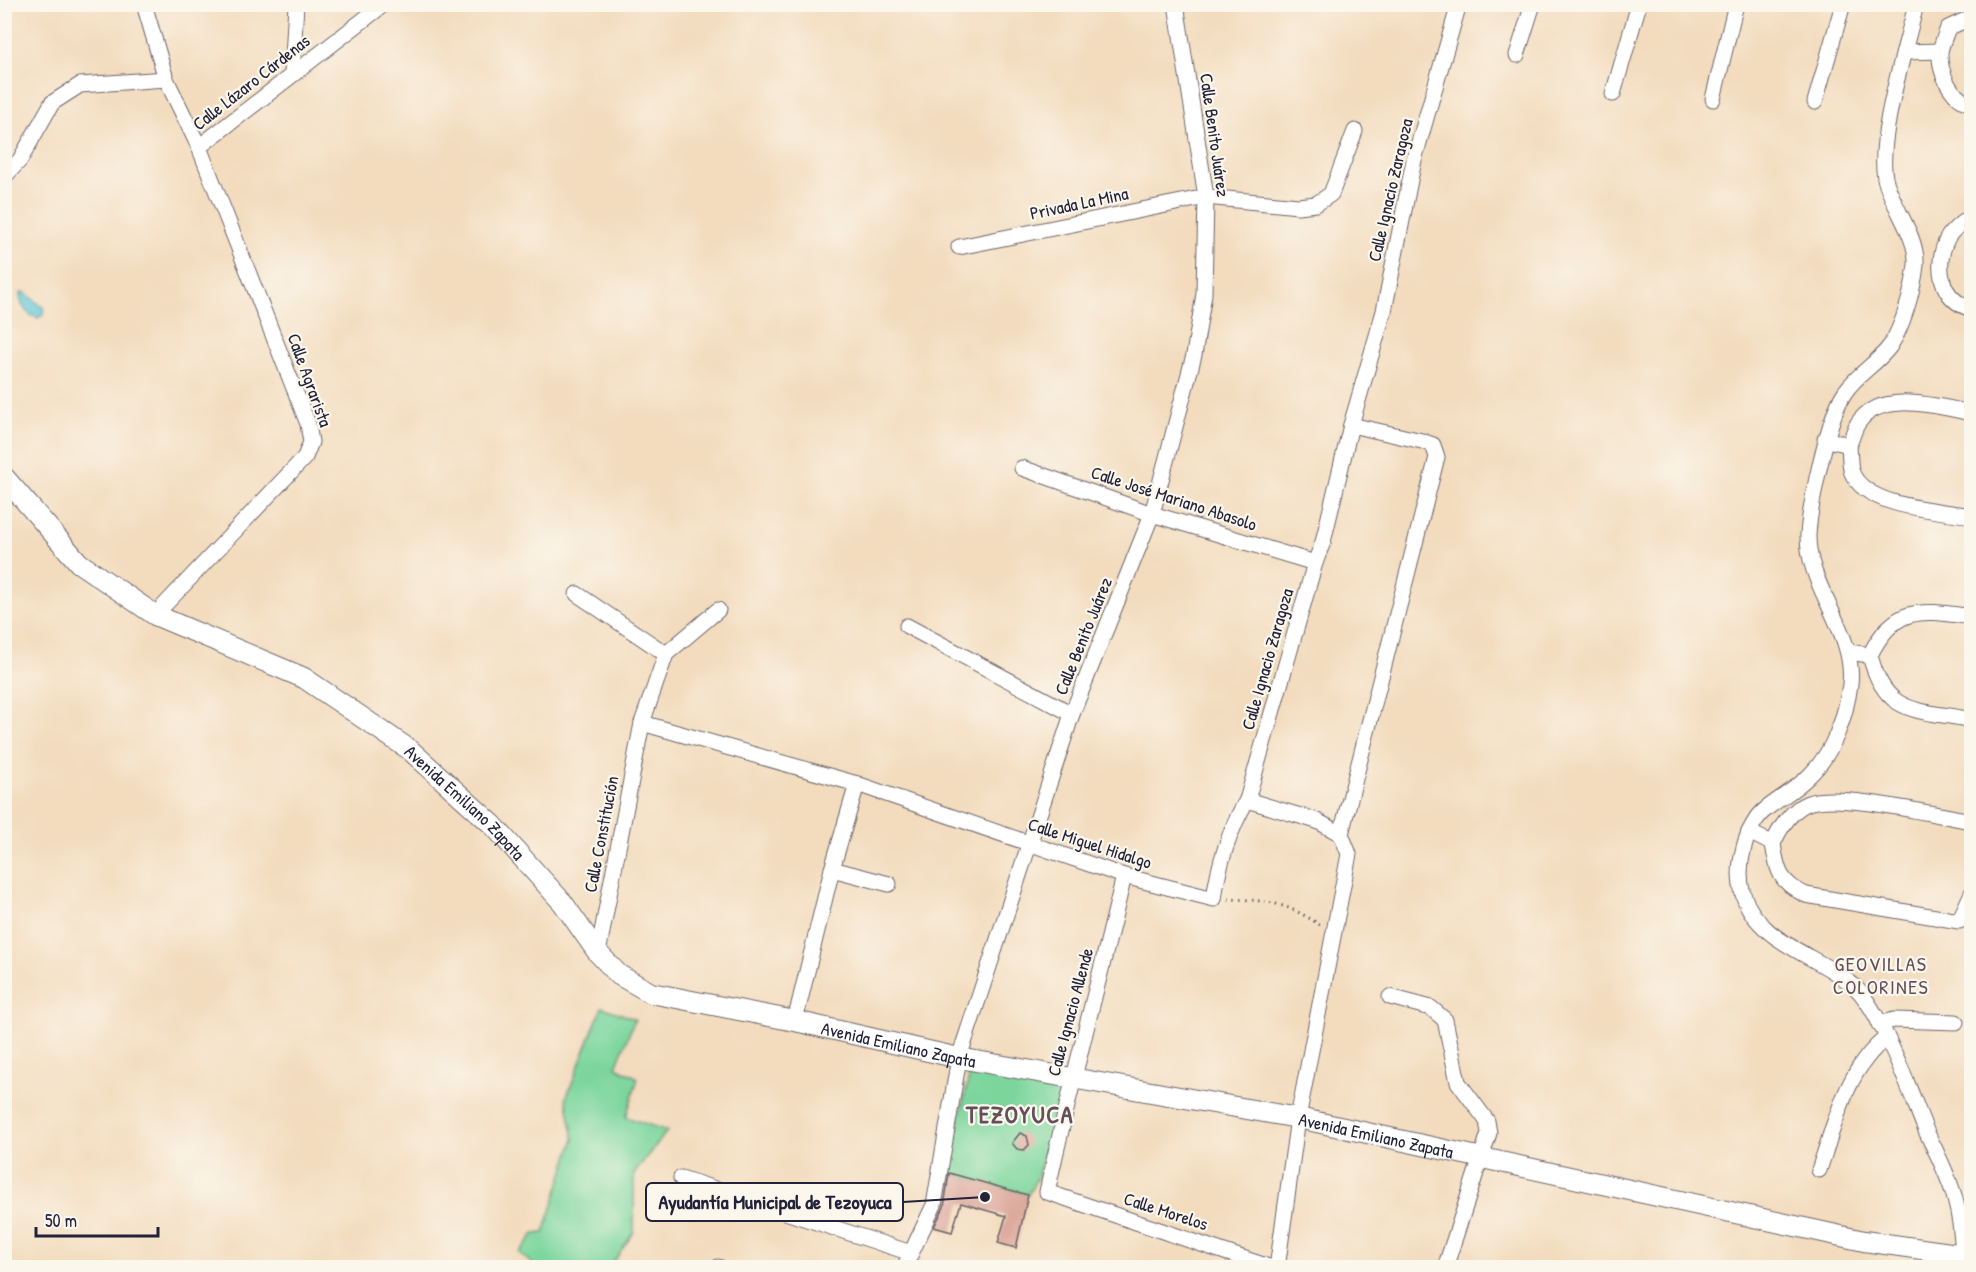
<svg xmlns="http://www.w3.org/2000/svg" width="1976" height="1272" font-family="'Patrick Hand',sans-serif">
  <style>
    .green { fill: #7cd69c; stroke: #4f7c6c; stroke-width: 1.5 }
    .water { fill: #5bc6d4; stroke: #3e7488; stroke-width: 1.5 }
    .building { fill: #dba69a }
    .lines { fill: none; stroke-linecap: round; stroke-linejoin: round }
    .minor-casing { stroke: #6b6368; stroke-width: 17 }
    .tertiary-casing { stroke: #6b6368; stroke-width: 22 }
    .path { stroke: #6b6368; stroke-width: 3; stroke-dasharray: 1.5 4.5; stroke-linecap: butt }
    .minor { stroke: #fff; stroke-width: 15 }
    .tertiary { stroke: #fff; stroke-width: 20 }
    .labels { text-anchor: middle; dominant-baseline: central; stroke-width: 4.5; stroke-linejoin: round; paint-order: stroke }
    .street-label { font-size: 18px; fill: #22223b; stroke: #fbf7ec }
    .neighbourhood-label { font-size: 20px; letter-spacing: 1.5px; fill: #63505c; stroke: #fbf7ec }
    .district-label { font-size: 24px; font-weight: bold; letter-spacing: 1.5px; fill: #63505c; stroke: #fbf7ec }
    .leader { fill: none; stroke: #22223b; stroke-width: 2 }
    .callout-dot { fill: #22223b; stroke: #fbf7ec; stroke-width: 2 }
    .callout { fill: #fbf7ec; stroke: #22223b; stroke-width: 2 }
    .callout-label { font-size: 20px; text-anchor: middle; font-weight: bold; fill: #22223b }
  </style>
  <rect width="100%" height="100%" fill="#fbf7ec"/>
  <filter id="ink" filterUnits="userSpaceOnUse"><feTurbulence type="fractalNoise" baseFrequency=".0167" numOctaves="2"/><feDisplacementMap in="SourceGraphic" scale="12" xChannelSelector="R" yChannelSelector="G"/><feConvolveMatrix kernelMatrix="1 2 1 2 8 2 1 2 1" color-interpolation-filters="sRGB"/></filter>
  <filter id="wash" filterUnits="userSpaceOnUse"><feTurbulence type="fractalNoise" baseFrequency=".008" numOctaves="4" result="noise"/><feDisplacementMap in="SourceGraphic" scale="24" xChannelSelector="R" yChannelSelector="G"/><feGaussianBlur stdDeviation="1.35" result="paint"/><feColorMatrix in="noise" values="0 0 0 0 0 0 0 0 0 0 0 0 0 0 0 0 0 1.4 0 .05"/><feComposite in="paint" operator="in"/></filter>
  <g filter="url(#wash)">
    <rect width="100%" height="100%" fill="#f3dbbd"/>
    <g class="green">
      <path d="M602,1007L635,1019L616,1067L638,1078L626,1117L667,1131L634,1173V1232L610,1267H536L519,1253L534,1234L544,1233L574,1139L566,1098Z"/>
      <path d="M970,1072L1063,1089L1038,1176L1028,1195L947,1173Z"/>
    </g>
    <path class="water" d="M24,292L44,308L43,315L38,318C27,316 20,305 20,294Z"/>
    <g id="blocks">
      <g class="building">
        <path d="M1020,1133L1027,1136L1029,1145L1024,1150L1017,1149L1012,1143Z"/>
        <path d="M949,1173L1028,1195L1016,1248L998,1243L1006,1216L961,1203L952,1232L934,1227L944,1207Z"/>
      </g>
    </g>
  </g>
  <g filter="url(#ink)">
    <use href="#blocks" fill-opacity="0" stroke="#6b6368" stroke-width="1.5"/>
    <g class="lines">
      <g class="minor-casing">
        <g id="minor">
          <path d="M144,4L166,79L199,147L308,424L311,442L305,457L155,615"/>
          <path d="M1916,4C1906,49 1877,137 1885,178C1891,205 1918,236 1916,265C1913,290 1904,324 1890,346C1878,363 1857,374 1845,392C1828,416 1810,504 1808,535C1807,588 1856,631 1850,684C1846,716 1834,751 1811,774C1798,788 1781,797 1766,809C1745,826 1735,869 1743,894C1758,944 1820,955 1855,987C1882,1012 1912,1097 1927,1133C1937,1154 1949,1176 1955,1199C1960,1217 1962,1236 1963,1255"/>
          <path d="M1972,17L1948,28C1945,36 1941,45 1940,52C1939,72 1951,100 1972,104"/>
          <path d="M1906,52L1940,51"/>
          <path d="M1517,55L1533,4"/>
          <path d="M292,75L296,4"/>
          <path d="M1613,94L1639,4"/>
          <path d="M1713,99L1736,4"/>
          <path d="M1815,102L1843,4"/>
          <path d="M199,147L384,4"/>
          <path d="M4,177L20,160L52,103L80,85L166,79"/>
          <path d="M1972,221H1964C1958,226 1950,232 1947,239C1935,265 1939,300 1972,309"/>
          <path d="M959,247L1206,197L1298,206L1316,204L1331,194L1355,131"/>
          <path d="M1825,439L1849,445C1850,453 1849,465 1852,473C1867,508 1938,510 1972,516"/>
          <path d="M1849,445C1852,438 1854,429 1858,423C1880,389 1939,407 1972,413"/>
          <path d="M1022,468L1152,514L1315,563"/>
          <path d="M577,594L666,654"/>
          <path d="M907,626L1072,714"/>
          <path d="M1848,652L1870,655C1885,717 1918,709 1972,720"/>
          <path d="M1870,655C1895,604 1922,610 1972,617"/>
          <path d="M642,723L857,784L1124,876L1214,899C1218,866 1230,828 1247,800L1315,563L1323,542L1351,425L1384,311L1414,160L1459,4"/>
          <path d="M1247,800L1317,821L1341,834L1349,854L1298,1118L1277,1268"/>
          <path d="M1749,832L1773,844C1777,871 1780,883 1806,895L1959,921L1972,893"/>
          <path d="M1341,834L1437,457L1433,445L1422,441L1351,425"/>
          <path d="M1773,844C1779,829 1792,809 1808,803C1840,792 1934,815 1972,821"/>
          <path d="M832,869L889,884"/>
          <path d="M1124,876C1099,982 1070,1086 1047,1192L1272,1268"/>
          <path d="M598,953L642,723L666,654L718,610"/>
          <path d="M1390,997L1431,1008L1445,1020L1458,1082L1487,1121L1489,1133L1445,1268"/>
          <path d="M795,1021L832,869L857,784"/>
          <path d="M1879,1024L1894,1020L1956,1022"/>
          <path d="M1819,1170C1835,1124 1846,1069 1886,1038"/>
          <path d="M681,1178L911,1253"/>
          <path d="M718,1267L721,1268"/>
          <path d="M904,1268L934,1205L959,1058L1072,714L1152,514L1194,355L1204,294L1206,197L1176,4"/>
        </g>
      </g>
      <g class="tertiary-casing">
        <g id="tertiary">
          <path id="s1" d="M4,477L79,563L155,615L304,678L410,750L493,825L563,903L598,953L619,975L651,993L795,1021L959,1058L1298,1118L1864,1241L1972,1256"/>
        </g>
      </g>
      <path class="path" d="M1228,899C1268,900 1287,903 1320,925"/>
      <use href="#minor" class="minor"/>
      <use href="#tertiary" class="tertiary"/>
    </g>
  </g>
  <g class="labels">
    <g class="street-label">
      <text transform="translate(251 82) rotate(-38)">Calle Lázaro Cárdenas</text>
      <text transform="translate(1215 135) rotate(82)">Calle Benito Juárez</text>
      <text transform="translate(1390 190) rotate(-77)">Calle Ignacio Zaragoza</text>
      <text transform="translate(1079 203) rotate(-12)">Privada La Mina</text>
      <text transform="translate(310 380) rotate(70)">Calle Agrarista</text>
      <text transform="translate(1174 498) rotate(18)">Calle José Mariano Abasolo</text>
      <text transform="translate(1083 636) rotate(-68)">Calle Benito Juárez</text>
      <text transform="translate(1267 659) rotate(-74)">Calle Ignacio Zaragoza</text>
      <text stroke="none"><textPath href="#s1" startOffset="572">Avenida Emiliano Zapata</textPath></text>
      <text transform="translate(601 834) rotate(-79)">Calle Constitución</text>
      <text transform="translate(1090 843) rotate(18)">Calle Miguel Hidalgo</text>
      <text transform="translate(1070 1012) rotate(-75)">Calle Ignacio Allende</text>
      <text stroke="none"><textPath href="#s1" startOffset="1094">Avenida Emiliano Zapata</textPath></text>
      <text stroke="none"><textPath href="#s1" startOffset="1580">Avenida Emiliano Zapata</textPath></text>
      <text transform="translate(1166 1211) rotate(18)">Calle Morelos</text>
    </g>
    <g class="neighbourhood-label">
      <text x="1881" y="963">GEOVILLAS<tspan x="1881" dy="23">COLORINES</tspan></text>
    </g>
    <g class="district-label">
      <text x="1020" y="1114">TEZOYUCA</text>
    </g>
  </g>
  <path class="leader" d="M985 1197L903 1202"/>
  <circle class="callout-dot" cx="985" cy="1197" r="6"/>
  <rect class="callout" x="646" y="1183" width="257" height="38" rx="6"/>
  <g class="callout-label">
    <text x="775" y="1209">Ayudantía Municipal de Tezoyuca</text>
  </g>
  <rect width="1976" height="1272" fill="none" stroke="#fbf7ec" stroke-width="24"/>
  <path d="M36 1227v9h122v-9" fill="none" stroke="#22223b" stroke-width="3"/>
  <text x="45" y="1227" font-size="18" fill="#22223b" stroke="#fbf7ec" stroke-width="4.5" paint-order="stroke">50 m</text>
</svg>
